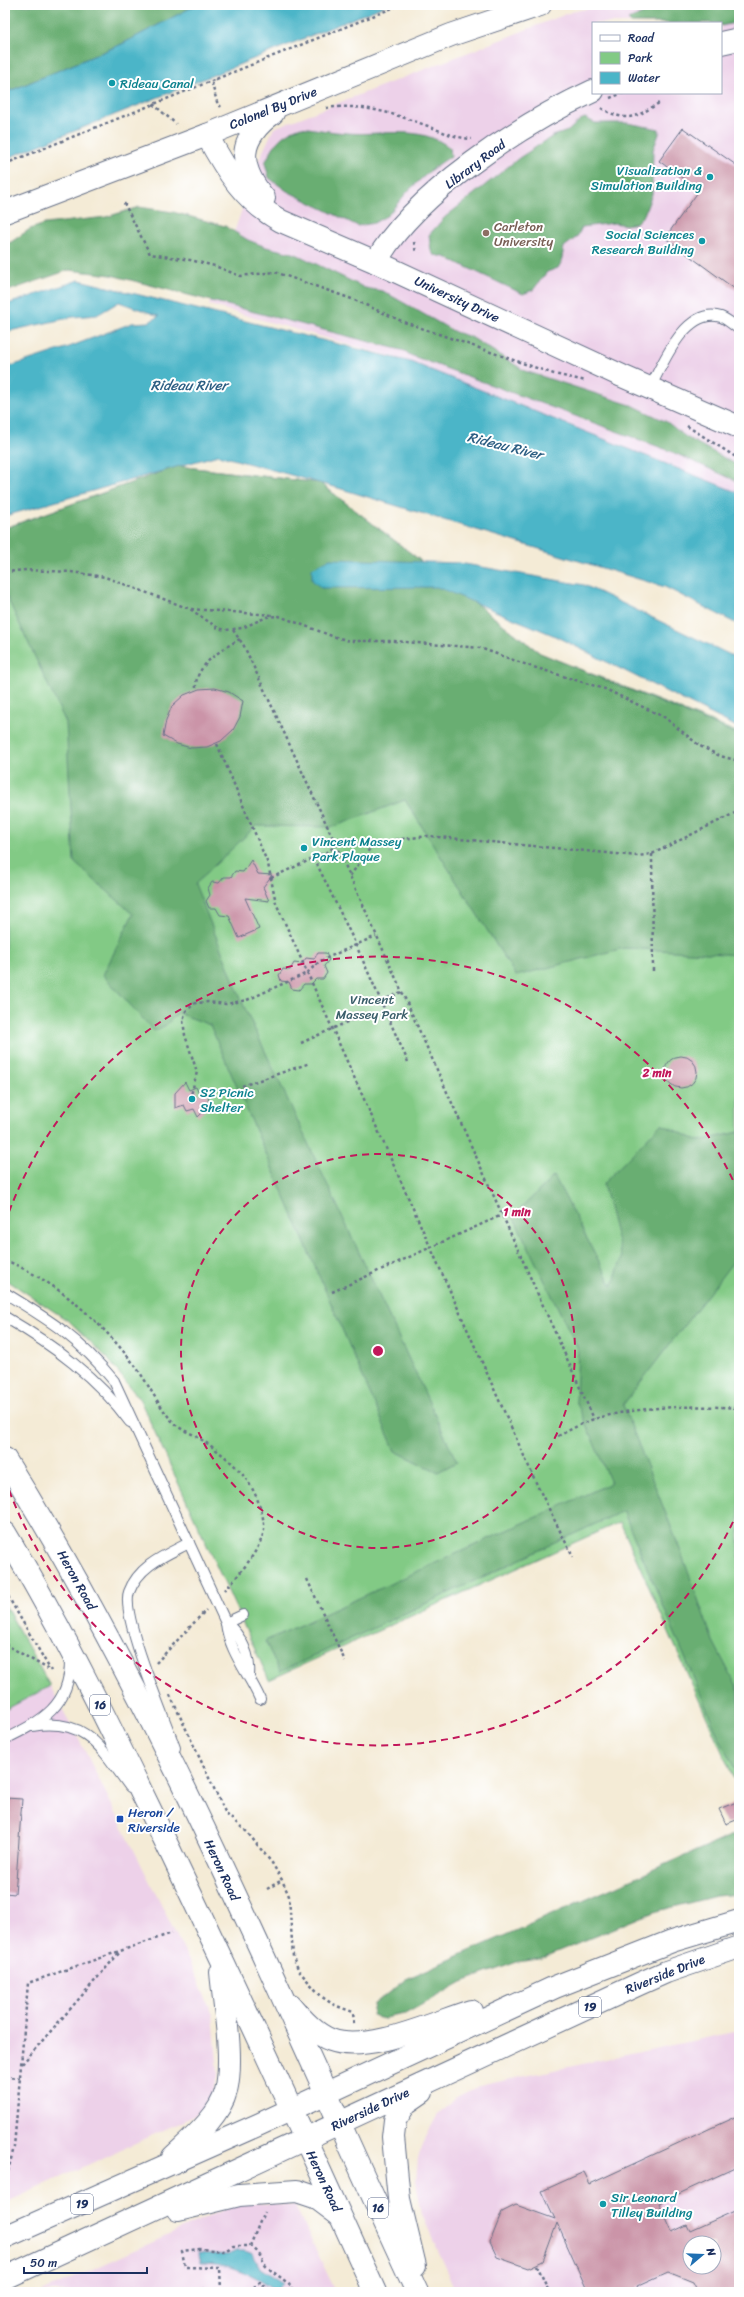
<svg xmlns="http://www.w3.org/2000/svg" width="744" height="2297" font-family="Sriracha,sans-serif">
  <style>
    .built { fill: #edd1e9; fill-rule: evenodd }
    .green { fill: #82ca85; stroke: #4e7c72 }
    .forest { fill: #69ae72; stroke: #426e68 }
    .water { fill: #4bb5c8; stroke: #337293 }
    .building { fill: #cb94a8; fill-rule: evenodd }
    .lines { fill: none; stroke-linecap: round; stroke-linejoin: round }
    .lane-casing { stroke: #677188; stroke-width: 12 }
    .secondary-casing { stroke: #677188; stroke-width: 24 }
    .primary-casing { stroke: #677188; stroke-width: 24 }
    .path { stroke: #677188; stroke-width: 2.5; stroke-dasharray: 3 3; stroke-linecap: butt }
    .lane { stroke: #fff; stroke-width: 10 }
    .secondary { stroke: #fff; stroke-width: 22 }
    .primary { stroke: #fff; stroke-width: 22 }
    .ring { fill: none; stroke: #c2185b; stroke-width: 2; stroke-dasharray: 7 5 }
    .culture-dot { fill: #0f9aa8; stroke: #fff; stroke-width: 1.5 }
    .education-dot { fill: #8d6e63; stroke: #fff; stroke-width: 1.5 }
    .transit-dot { fill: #1a4fb4; stroke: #fff; stroke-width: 1.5 }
    .labels { text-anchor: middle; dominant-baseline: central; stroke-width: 4; stroke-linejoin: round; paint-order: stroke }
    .shield { fill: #fff; stroke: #5f6d8e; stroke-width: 1 }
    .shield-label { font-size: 12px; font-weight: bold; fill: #1b2f5e }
    .culture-label { font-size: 13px; fill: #0d838f; stroke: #fff; text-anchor: start }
    .street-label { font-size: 13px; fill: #1b2f5e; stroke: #fff }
    .education-label { font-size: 13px; fill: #785e54; stroke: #fff; text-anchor: start }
    .park-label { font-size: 13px; fill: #3a5e6a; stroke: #fff }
    .transit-label { font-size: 13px; fill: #164399; stroke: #fff; text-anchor: start }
    .water-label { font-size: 14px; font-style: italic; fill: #2c5e83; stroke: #fff }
    .centre { fill: #c2185b; stroke: #fff; stroke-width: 2 }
    .ring-label { font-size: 12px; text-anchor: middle; font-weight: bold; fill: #c2185b; stroke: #fff; stroke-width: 4; stroke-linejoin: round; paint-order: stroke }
  </style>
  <rect width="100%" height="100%" fill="#fff"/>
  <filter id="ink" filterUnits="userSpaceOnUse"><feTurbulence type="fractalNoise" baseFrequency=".025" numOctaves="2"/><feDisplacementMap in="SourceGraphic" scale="8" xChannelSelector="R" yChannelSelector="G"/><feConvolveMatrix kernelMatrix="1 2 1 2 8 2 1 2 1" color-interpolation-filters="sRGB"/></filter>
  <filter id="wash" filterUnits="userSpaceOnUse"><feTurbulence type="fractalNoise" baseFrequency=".012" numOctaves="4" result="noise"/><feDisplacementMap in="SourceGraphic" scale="16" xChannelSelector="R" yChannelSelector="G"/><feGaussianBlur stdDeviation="0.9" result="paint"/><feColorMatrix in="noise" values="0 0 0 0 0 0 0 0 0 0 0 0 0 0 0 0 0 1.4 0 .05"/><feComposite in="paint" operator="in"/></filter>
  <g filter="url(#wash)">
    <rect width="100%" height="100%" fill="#f4ebd6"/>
    <g class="built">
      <path d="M611,5H739V493L411,362L209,305L259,160L274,128L574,11ZM593,23H721V93H593Z"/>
      <path d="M50,1686L86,1753L189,1961L213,2014L218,2074L210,2097L194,2116L5,2203V1710Z"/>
      <path d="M739,2031V2292H457L422,2215L416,2181L418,2158L426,2136L437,2116L454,2099L483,2085ZM690,2243H714V2267H690Z"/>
      <path d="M242,2202L295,2206L336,2292H42Z"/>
    </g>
    <g class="green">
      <path d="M178,466L320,483L540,653L739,733V1790L620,1522L269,1680L140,1400L108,1359L70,1322L5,1279V528Z"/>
      <path d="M5,1605L50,1686L5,1710Z"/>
    </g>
    <g class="forest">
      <path d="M5,5H196L122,44L5,93Z"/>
      <path d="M664,5H739V22L721,26V23H631L628,20Z"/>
      <path d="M585,118L595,123H627L659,129V134L653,150L652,194L644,215L636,223L626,225L614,223L582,227L577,237L564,247L561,263L558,268L547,272L533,290L523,294L445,257L434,255L431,251L429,235L444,218L519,158L553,136L568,131L580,120Z"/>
      <path d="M301,127C316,129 331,132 347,133C382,136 420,124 450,148L451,156L432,169L408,191L388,215L374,223L358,226L287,191L269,178L265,163C275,143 279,135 301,127Z"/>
      <path d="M139,207L173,212L225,226L248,240L266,247L296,254L365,288L383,291L455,332L471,337L525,371L634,406L667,422L686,437L739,466V482L670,451L410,355L405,351L111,275L69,270L5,292V244L11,242L30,229L45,224L106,217Z"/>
      <path d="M178,466L320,483L540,653L739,735V955L624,948L516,976L405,800L333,827L256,826L195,884L243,1004L457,1462L438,1472L395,1451L210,1025L178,1013L166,1025L154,1031L103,975L133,914L74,862L66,723L5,593V528Z"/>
      <path d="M661,1124L699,1141L739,1132V1254L623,1405L681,1552L713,1641L739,1691V1777L719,1738L623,1511L280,1672L265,1641L611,1483L576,1401L578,1349L513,1216L554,1176L612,1286L622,1258L603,1184Z"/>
      <path d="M739,1832V1894L716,1896L654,1912L539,1959L517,1962L462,1982L405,2014L384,2018L372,2015L374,2004L406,1979Z"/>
    </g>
    <g class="water">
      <path d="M196,5H387L5,159V93L122,44Z"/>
      <path d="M79,280L411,362L739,493V625L665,587L338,488L218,455L5,516V368L69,347L132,323L149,322L159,316L119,302L97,315L73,317L5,332V305Z"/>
      <path d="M330,559L459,563L584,585L739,659V728L553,635L437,587L321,588L312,580V568Z"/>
      <path d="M236,2251H245L253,2254L260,2268L284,2283L277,2291C254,2274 230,2263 200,2263L199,2253L228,2255Z"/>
    </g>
    <g id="blocks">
      <g class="building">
        <path d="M683,128L739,167V292L665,238L698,192L694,189L695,187L659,161Z"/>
        <path d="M215,688L229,692L243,701L240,717L233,730L221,741L207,747L191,748L177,744L163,736L166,720L172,706L184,695L199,689Z"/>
        <path d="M251,860L258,874L272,875L263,887L269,901L245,898L259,929L239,938L229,916L220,915L216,908H209L206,901L210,895L208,888L212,882L219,883L224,877H231L235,871L243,872Z"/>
        <path d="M318,953H326L329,960L324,966L327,973L323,979H316L311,984H304L299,990L292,989L289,982L281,981L279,975L283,969L290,970L294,963L302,964L306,958L314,959Z"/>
        <circle cx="681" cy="1072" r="16"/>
        <path d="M185,1082L189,1090L196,1087L199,1094L208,1091L209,1106L198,1117L194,1109L187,1111L184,1105L175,1108V1093Z"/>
        <path d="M5,1798L22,1799L15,1894L5,1893Z"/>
        <path d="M739,1801V1819L726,1824L719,1809Z"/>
        <path d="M739,2115V2166L659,2203L672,2232L687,2225L690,2231L739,2209V2292H698L693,2282L668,2272L637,2286L639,2292H588L557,2223L543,2261L528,2268L497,2257L490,2242L502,2212L516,2205L555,2219L542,2191L584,2172L590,2184ZM690,2243H714V2267H690Z"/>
      </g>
    </g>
  </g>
  <g filter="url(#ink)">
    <use href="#blocks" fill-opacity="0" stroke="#677188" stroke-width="1"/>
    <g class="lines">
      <g class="lane-casing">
        <g id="lane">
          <path d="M650,388C663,363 686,306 721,317C727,319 733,325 739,329"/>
          <path d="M5,1293C51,1321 79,1338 114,1381L226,1623C229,1651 249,1674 260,1699"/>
          <path d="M5,1317C53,1345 97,1377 130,1422"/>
          <path d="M226,1623C241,1635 251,1656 249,1676"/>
          <path d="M226,1623L243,1615"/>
          <path d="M32,1726C87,1717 101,1748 130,1787"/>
          <path d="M5,1739C42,1721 70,1706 70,1661"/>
          <path d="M175,1748C165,1719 120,1615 129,1592C139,1565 166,1555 189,1543"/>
        </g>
      </g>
      <g class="secondary-casing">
        <g id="secondary">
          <path d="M721,43L739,39"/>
          <path d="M207,135C226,171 245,201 281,221L376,262L622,376L739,427"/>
          <path d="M264,198C237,165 238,139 273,113"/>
          <path d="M5,212L207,135L451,35L540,5"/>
          <path d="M376,262C413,194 523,123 593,91"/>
        </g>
      </g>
      <g class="primary-casing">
        <g id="primary">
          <path d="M5,1459C169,1722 286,2012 417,2292"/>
          <path d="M5,1533C68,1638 120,1747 173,1857C242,2001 309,2146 375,2292"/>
          <path d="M291,2006C302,2019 315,2034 331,2040C368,2054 435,2022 471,2011"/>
          <path d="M173,2157C191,2140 220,2116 226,2091C234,2058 224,2006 221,1972"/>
          <path d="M178,2210L239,2195L297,2191L315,2197L339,2215"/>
          <path d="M5,2237L260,2124L555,1987L672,1941L739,1921"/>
          <path d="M415,2266L399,2199L393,2137L395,2120L406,2103L422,2092"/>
          <path d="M5,2278L639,1984L666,1972L739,1947"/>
        </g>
      </g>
      <g class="path">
        <path d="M217,79L212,84L217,102L221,107"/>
        <path d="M610,98L623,93"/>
        <path d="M153,104L176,124"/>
        <path d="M326,108C362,103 395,114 428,126C443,132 456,138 472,139"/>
        <path d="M601,108C627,123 635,118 659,103"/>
        <path d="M5,164L400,5"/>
        <path d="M124,203L150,254L190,260L215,266L240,276L275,272L352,299L404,322L554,374L586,381"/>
        <path d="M414,242L416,253"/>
        <path d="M687,426L739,459"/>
        <path d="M5,572L26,570L71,572L105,577L190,609L218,628L226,630L242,628L267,617L279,616L332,636L350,641H393L480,648L530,666L605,689L664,717L700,746L720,756L739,761"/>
        <path d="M191,609L272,615"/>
        <path d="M233,630L244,646L336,845L348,843L371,847L394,840L428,836L638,856L652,854L739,811"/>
        <path d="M196,688C194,666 222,649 240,639"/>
        <path d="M217,744L268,864L276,903L538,1487L573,1557"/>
        <path d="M652,854L653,972"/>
        <path d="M314,858L356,945L408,1062"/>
        <path d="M350,876L371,847"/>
        <path d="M271,878L329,851L336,845L594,1419"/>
        <path d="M382,1001L401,992"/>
        <path d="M301,1043L360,1016"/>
        <path d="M242,1086L310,1063"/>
        <path d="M190,1099L197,1072L185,1035L183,1020L186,1011L195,1003L208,1002L226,1004L247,1000L307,973L320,961L376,936"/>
        <path d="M5,1260C57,1282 98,1319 133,1363C148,1382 157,1405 174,1423C180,1430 192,1433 199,1438C233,1460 258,1483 264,1524C267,1543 237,1577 225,1590"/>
        <path d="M332,1292L502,1215"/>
        <path d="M558,1436C570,1430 582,1423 594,1419C640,1406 692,1405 739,1408"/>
        <path d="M307,1579L345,1661"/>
        <path d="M5,1591L51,1671"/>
        <path d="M5,1644L48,1669"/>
        <path d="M156,1663L206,1610"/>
        <path d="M170,1695L226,1814L247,1832L272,1863L282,1880L289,1896L293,1957L299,1971L322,1997L334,2005L353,2012L354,2024"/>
        <path d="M267,1889L282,1880"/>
        <path d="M22,2064L120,1952"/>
        <path d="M5,2077L20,2078"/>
        <path d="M5,2183L14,2147L28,1983L172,1933"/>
        <path d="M250,2246L264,2212"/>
        <path d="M537,2265L549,2292"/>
        <path d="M221,2291L220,2268L185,2267L182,2251L200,2249L225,2251L233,2246H250C263,2254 261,2262 267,2267C279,2277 286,2280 296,2292"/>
        <path d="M179,2292L206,2289L224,2292"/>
        <path d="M250,2292L260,2282L272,2292"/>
      </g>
      <use href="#lane" class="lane"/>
      <use href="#secondary" class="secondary"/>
      <use href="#primary" class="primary"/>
    </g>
  </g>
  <g class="ring">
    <circle cx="378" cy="1351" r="197"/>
    <path d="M738 1511A394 394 0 0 1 5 1479M5 1223A394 394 0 0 1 738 1191"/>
  </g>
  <g class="culture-dot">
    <circle cx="112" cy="83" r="4"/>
    <circle cx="710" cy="177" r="4"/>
    <circle cx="702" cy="241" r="4"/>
    <circle cx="304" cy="848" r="4"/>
    <circle cx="192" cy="1099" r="4"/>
    <circle cx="603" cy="2204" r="4"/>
  </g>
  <circle class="education-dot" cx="486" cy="233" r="4"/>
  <rect class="transit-dot" x="116" y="1815" width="8" height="8" rx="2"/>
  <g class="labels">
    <g class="shield">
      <rect x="90" y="1695" width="20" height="20" rx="3"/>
      <rect x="579" y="1997" width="22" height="20" rx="3"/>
      <rect x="71" y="2194" width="22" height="20" rx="3"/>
      <rect x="368" y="2198" width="20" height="20" rx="3"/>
    </g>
    <g class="shield-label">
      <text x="100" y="1705">16</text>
      <text x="590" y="2007">19</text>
      <text x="82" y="2204">19</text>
      <text x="378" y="2208">16</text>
    </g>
    <g class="culture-label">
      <text x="120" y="83">Rideau Canal</text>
      <text x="702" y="170" text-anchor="end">Visualization &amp;<tspan x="702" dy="15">Simulation Building</tspan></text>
      <text x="694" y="234" text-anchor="end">Social Sciences<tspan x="694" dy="15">Research Building</tspan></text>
      <text x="312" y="841">Vincent Massey<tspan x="312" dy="15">Park Plaque</tspan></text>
      <text x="200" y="1092">S2 Picnic<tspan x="200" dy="15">Shelter</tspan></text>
      <text x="611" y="2197">Sir Leonard<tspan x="611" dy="15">Tilley Building</tspan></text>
    </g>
    <g class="street-label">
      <text transform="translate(273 108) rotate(-22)">Colonel By Drive</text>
      <text transform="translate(475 164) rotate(-37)">Library Road</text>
      <text transform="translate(457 299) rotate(25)">University Drive</text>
      <text transform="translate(77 1580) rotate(61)">Heron Road</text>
      <text transform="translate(222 1870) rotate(65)">Heron Road</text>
      <text transform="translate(665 1974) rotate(-22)">Riverside Drive</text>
      <text transform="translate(370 2109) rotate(-25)">Riverside Drive</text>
      <text transform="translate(324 2181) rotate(65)">Heron Road</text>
    </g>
    <g class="education-label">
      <text x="494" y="226">Carleton<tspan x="494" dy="15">University</tspan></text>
    </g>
    <g class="park-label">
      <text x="372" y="999">Vincent<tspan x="372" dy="15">Massey Park</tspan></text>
    </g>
    <g class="transit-label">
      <text x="128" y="1812">Heron /<tspan x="128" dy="15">Riverside</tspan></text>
    </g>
    <g class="water-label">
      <text x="189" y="385">Rideau River</text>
      <text transform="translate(505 446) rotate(14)">Rideau River</text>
    </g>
  </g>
  <circle cx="378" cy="1351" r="6" class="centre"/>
  <g class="ring-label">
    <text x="657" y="1077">2 min</text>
    <text x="517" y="1216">1 min</text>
  </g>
  <rect width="744" height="2297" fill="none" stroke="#fff" stroke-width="20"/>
  <rect x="592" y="22" width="130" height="72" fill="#ffffff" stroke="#a4acbf"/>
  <rect x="600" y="35" width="20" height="6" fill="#ffffff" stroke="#a4acbf"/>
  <text x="628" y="42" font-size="12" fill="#1b2f5e">Road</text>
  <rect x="600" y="52" width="20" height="12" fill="#82ca85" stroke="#a4acbf"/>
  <text x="628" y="62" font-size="12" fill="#1b2f5e">Park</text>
  <rect x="600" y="72" width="20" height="12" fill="#4bb5c8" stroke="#a4acbf"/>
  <text x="628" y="82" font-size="12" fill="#1b2f5e">Water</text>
  <g transform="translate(702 2255) rotate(71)"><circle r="19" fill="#ffffff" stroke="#a4acbf"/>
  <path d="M0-3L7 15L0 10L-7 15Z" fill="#1f6fb2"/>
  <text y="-6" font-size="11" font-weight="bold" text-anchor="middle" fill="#1b2f5e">N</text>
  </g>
  <path d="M24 2267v6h123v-6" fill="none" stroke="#1b2f5e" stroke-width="2"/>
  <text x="30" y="2267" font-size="12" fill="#1b2f5e" stroke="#ffffff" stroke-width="3" paint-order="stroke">50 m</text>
</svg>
